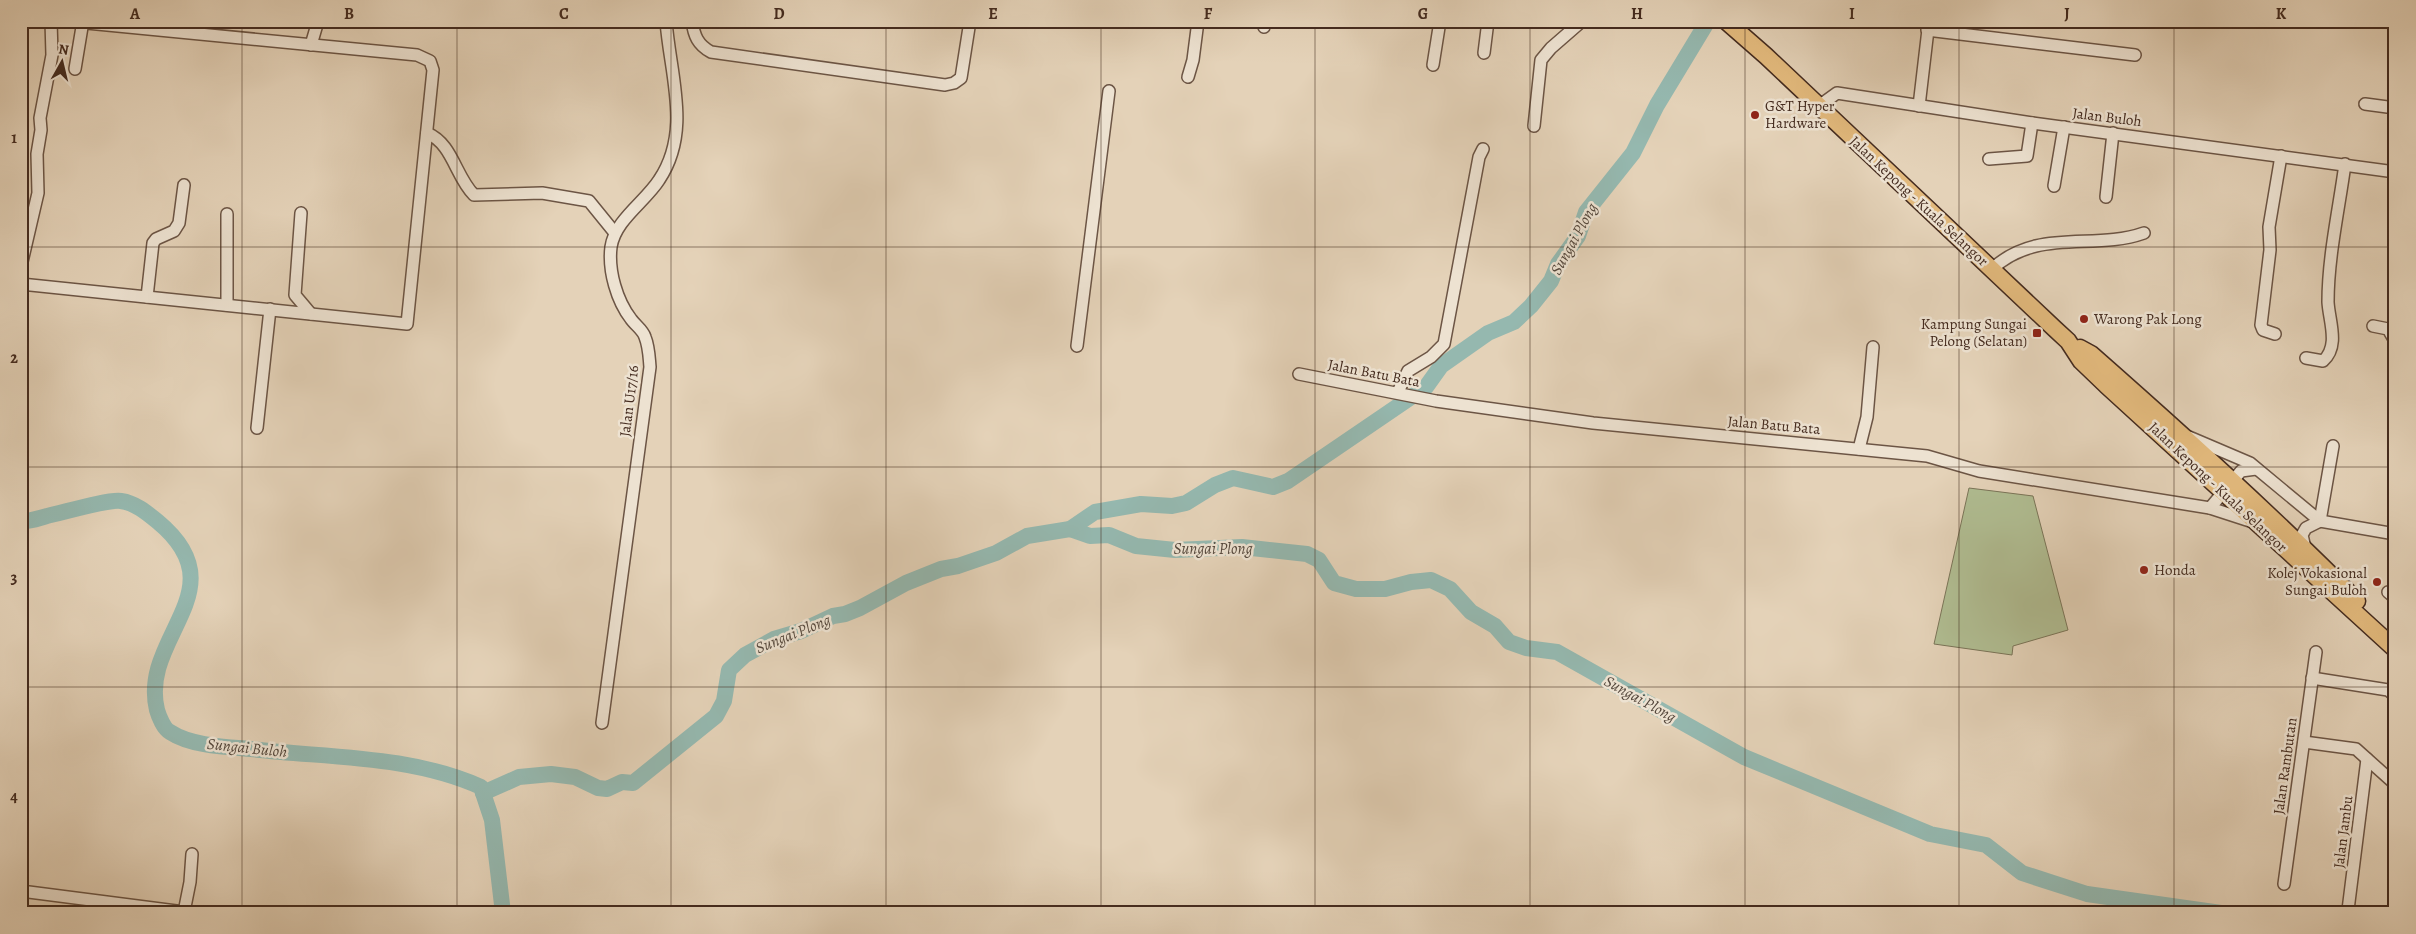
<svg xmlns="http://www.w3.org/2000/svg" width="2416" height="934" font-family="Alegreya,serif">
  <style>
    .green { fill: #b0bd92; stroke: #7a7458 }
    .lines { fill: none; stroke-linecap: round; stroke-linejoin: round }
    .river { stroke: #95b8af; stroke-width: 16 }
    .minor-casing { stroke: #6c5545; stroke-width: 14 }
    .highway-casing { stroke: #442b1f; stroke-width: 19 }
    .minor { stroke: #ede2d1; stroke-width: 11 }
    .highway { stroke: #e2b97c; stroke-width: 16 }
    .grid { fill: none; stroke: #442b1f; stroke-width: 1; stroke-opacity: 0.55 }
    .poi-dot { fill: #8f2418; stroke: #ede2d1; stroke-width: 2 }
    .labels { text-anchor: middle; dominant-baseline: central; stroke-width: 5; stroke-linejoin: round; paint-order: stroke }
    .poi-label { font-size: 15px; fill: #442b1f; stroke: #ede2d1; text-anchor: start }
    .street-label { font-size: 15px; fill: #442b1f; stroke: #ede2d1 }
    .water-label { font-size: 16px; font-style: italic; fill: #54473c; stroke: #ede2d1 }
    .neatline { fill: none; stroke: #442b1f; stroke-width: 2 }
    .grid-label { font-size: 16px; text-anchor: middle; font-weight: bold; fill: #442b1f }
  </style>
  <rect width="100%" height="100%" fill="#e4d2b8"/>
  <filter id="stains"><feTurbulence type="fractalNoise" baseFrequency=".004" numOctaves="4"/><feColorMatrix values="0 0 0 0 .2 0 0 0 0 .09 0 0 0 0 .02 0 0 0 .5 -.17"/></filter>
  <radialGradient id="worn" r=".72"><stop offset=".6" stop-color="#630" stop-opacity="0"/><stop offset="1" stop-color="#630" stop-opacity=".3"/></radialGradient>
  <polygon class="green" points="1969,488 2033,496 2068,630 2013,646 2012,655 1934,644"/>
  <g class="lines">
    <g class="river">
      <path d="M 21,521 C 29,522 39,518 47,516 C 62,513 108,499 121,501 C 135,503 146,512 157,521 C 241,590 139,636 157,710 C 159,717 164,729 170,732 C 191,746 227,747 251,749 C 328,758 410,755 481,787 L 492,820 L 503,913"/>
      <polyline points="1070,529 1090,536 1109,535 1136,546 1175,550 1242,547 1307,554 1319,560 1334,583 1356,589 1385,589 1411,582 1431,580 1450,589 1471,612 1495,626 1509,642 1526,648 1557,652 1744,757 1930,834 1986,845 2022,873 2087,894 2221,913"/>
      <polyline points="483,793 519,777 551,774 575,777 598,788 607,789 622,782 633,783 716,716 724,701 729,670 745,655 774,639 801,631 833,616 845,614 860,608 906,583 941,569 958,566 996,553 1027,536 1070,529 1095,512 1141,504 1172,506 1186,503 1215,485 1233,478 1273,487 1288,481 1426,387 1441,366 1488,333 1514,322 1531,306 1551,281 1558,264 1578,236 1586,212 1633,153 1657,105 1706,24"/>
    </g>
    <g class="minor-casing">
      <g id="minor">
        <path d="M 692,21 C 694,36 698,45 711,52 L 945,85 L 954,83 L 961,78 L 970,21"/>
        <polyline points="1264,27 1265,21"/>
        <polyline points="1927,30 2135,55"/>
        <polyline points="311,45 318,21"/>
        <polyline points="1484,53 1488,21"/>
        <polyline points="1433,65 1440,21"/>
        <polyline points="75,69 83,21"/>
        <polyline points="1188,77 1193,60 1198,21"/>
        <polyline points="2365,104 2395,108"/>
        <polyline points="1819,106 1837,93 2032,123 2395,172"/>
        <polyline points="1919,106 1929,21"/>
        <polyline points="1534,126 1541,60 1551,48 1582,21"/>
        <path d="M 427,133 C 453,144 455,176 474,195 L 542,193 L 589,201 L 615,233"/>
        <polyline points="1989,159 2027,156 2032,123"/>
        <polyline points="2054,186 2064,127"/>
        <polyline points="2106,197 2113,133"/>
        <polyline points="301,213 295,295 311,314"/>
        <polyline points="227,214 227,305"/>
        <polyline points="21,266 38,193 37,154 41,130 40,118 52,55 51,21"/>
        <path d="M 1992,269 C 2038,227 2093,251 2144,233"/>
        <polyline points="21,284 407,324 433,70 430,61 417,55 66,21"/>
        <polyline points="147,297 153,243 156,239 174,231 179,223 184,185"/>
        <polyline points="2373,326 2388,329 2395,341"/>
        <polyline points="2275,334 2263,330 2261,325 2270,250 2269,227 2281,156"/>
        <polyline points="1077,346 1109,91"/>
        <path d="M 2306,358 L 2323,361 C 2340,346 2329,321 2328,302 C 2328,257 2339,209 2345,164"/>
        <polyline points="1299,374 1436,401 1593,423 1927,456 1979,471 2210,508 2250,521"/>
        <polyline points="1398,392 1408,371 1431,357 1444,344 1479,157 1483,149"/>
        <polyline points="257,428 270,309"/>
        <polyline points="2189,437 2250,463 2320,521 2395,534"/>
        <polyline points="1859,449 1867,417 1873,347"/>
        <polyline points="2210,508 2241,471 2256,469"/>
        <polyline points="2320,521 2333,446"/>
        <polyline points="2305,548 2302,535 2306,528 2320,521"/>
        <polyline points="2388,592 2395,598"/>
        <polyline points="2312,678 2388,690 2395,696"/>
        <path d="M 602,723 L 650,367 C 649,356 649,347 645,337 C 643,330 635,325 631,319 C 617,301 608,271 611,247 C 615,220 645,202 659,180 C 692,131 670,75 666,21"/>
        <polyline points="2304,742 2356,749 2395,784"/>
        <polyline points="2284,884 2316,652"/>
        <polyline points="21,891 184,912"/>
        <polyline points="2348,910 2367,759"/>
        <polyline points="184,912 190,882 192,854"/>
      </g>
    </g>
    <g class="highway-casing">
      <g id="highway">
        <polyline points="1726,21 1766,56 2055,329 2068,341 2081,361 2106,385 2395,649"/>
        <path d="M 2080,348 L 2091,354 C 2182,434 2272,515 2357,601"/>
      </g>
    </g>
    <use href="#minor" class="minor"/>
    <use href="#highway" class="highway"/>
  </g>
  <path class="grid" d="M 242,21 L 242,913M 457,21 L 457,913M 671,21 L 671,913M 886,21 L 886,913M 1101,21 L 1101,913M 1315,21 L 1315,913M 1530,21 L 1530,913M 1745,21 L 1745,913M 1959,21 L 1959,913M 2174,21 L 2174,913M 21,247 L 2395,247M 21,467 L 2395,467M 21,687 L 2395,687"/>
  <g class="poi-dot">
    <circle cx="1755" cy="115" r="5"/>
    <circle cx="2084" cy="319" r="5"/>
    <rect x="2032" y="328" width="10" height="10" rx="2.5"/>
    <circle cx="2144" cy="570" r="5"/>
    <circle cx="2377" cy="582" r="5"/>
  </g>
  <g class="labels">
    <g class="poi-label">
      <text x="1765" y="106">G&amp;T Hyper<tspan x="1765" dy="17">Hardware</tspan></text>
      <text x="2094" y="319">Warong Pak Long</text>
      <text x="2027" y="324" text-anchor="end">Kampung Sungai<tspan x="2027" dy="17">Pelong (Selatan)</tspan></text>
      <text x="2154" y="570">Honda</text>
      <text x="2367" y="573" text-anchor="end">Kolej Vokasional<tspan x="2367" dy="17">Sungai Buloh</tspan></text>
    </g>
    <g class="street-label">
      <text transform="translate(2107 117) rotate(7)">Jalan Buloh</text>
      <text transform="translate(1919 201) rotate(43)">Jalan Kepong - Kuala Selangor</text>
      <text transform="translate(1374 373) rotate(11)">Jalan Batu Bata</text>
      <text transform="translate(629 401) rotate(-83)">Jalan U17/16</text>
      <text transform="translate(1774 425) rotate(5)">Jalan Batu Bata</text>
      <text transform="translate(2218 487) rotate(43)">Jalan Kepong - Kuala Selangor</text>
      <text transform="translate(2285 766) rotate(-82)">Jalan Rambutan</text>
      <text transform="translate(2343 832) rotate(-83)">Jalan Jambu</text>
    </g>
    <g class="water-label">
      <text transform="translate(1574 239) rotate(-61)">Sungai Plong</text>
      <text x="1213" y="549">Sungai Plong</text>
      <text transform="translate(793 634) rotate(-22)">Sungai Plong</text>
      <text transform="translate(1640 699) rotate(29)">Sungai Plong</text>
      <text transform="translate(247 748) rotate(6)">Sungai Buloh</text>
    </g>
  </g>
  <rect width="2416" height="934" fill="none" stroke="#e4d2b8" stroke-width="55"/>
  <g transform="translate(62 62) rotate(8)" stroke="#ede2d1" stroke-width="4" paint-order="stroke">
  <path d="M0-4L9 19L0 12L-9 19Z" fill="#442b1f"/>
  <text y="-8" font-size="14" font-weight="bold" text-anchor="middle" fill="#442b1f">N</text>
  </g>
  <rect x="28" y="28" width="2360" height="878" class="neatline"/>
  <g class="grid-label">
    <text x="135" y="19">A</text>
    <text x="349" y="19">B</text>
    <text x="564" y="19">C</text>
    <text x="779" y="19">D</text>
    <text x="993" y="19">E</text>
    <text x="1208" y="19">F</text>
    <text x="1423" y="19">G</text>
    <text x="1637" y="19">H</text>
    <text x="1852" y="19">I</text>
    <text x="2067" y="19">J</text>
    <text x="2281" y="19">K</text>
    <text x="14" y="143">1</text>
    <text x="14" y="363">2</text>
    <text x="14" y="583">3</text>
    <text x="14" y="802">4</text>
  </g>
  <rect width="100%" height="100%" filter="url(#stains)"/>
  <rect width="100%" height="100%" fill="url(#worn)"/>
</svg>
